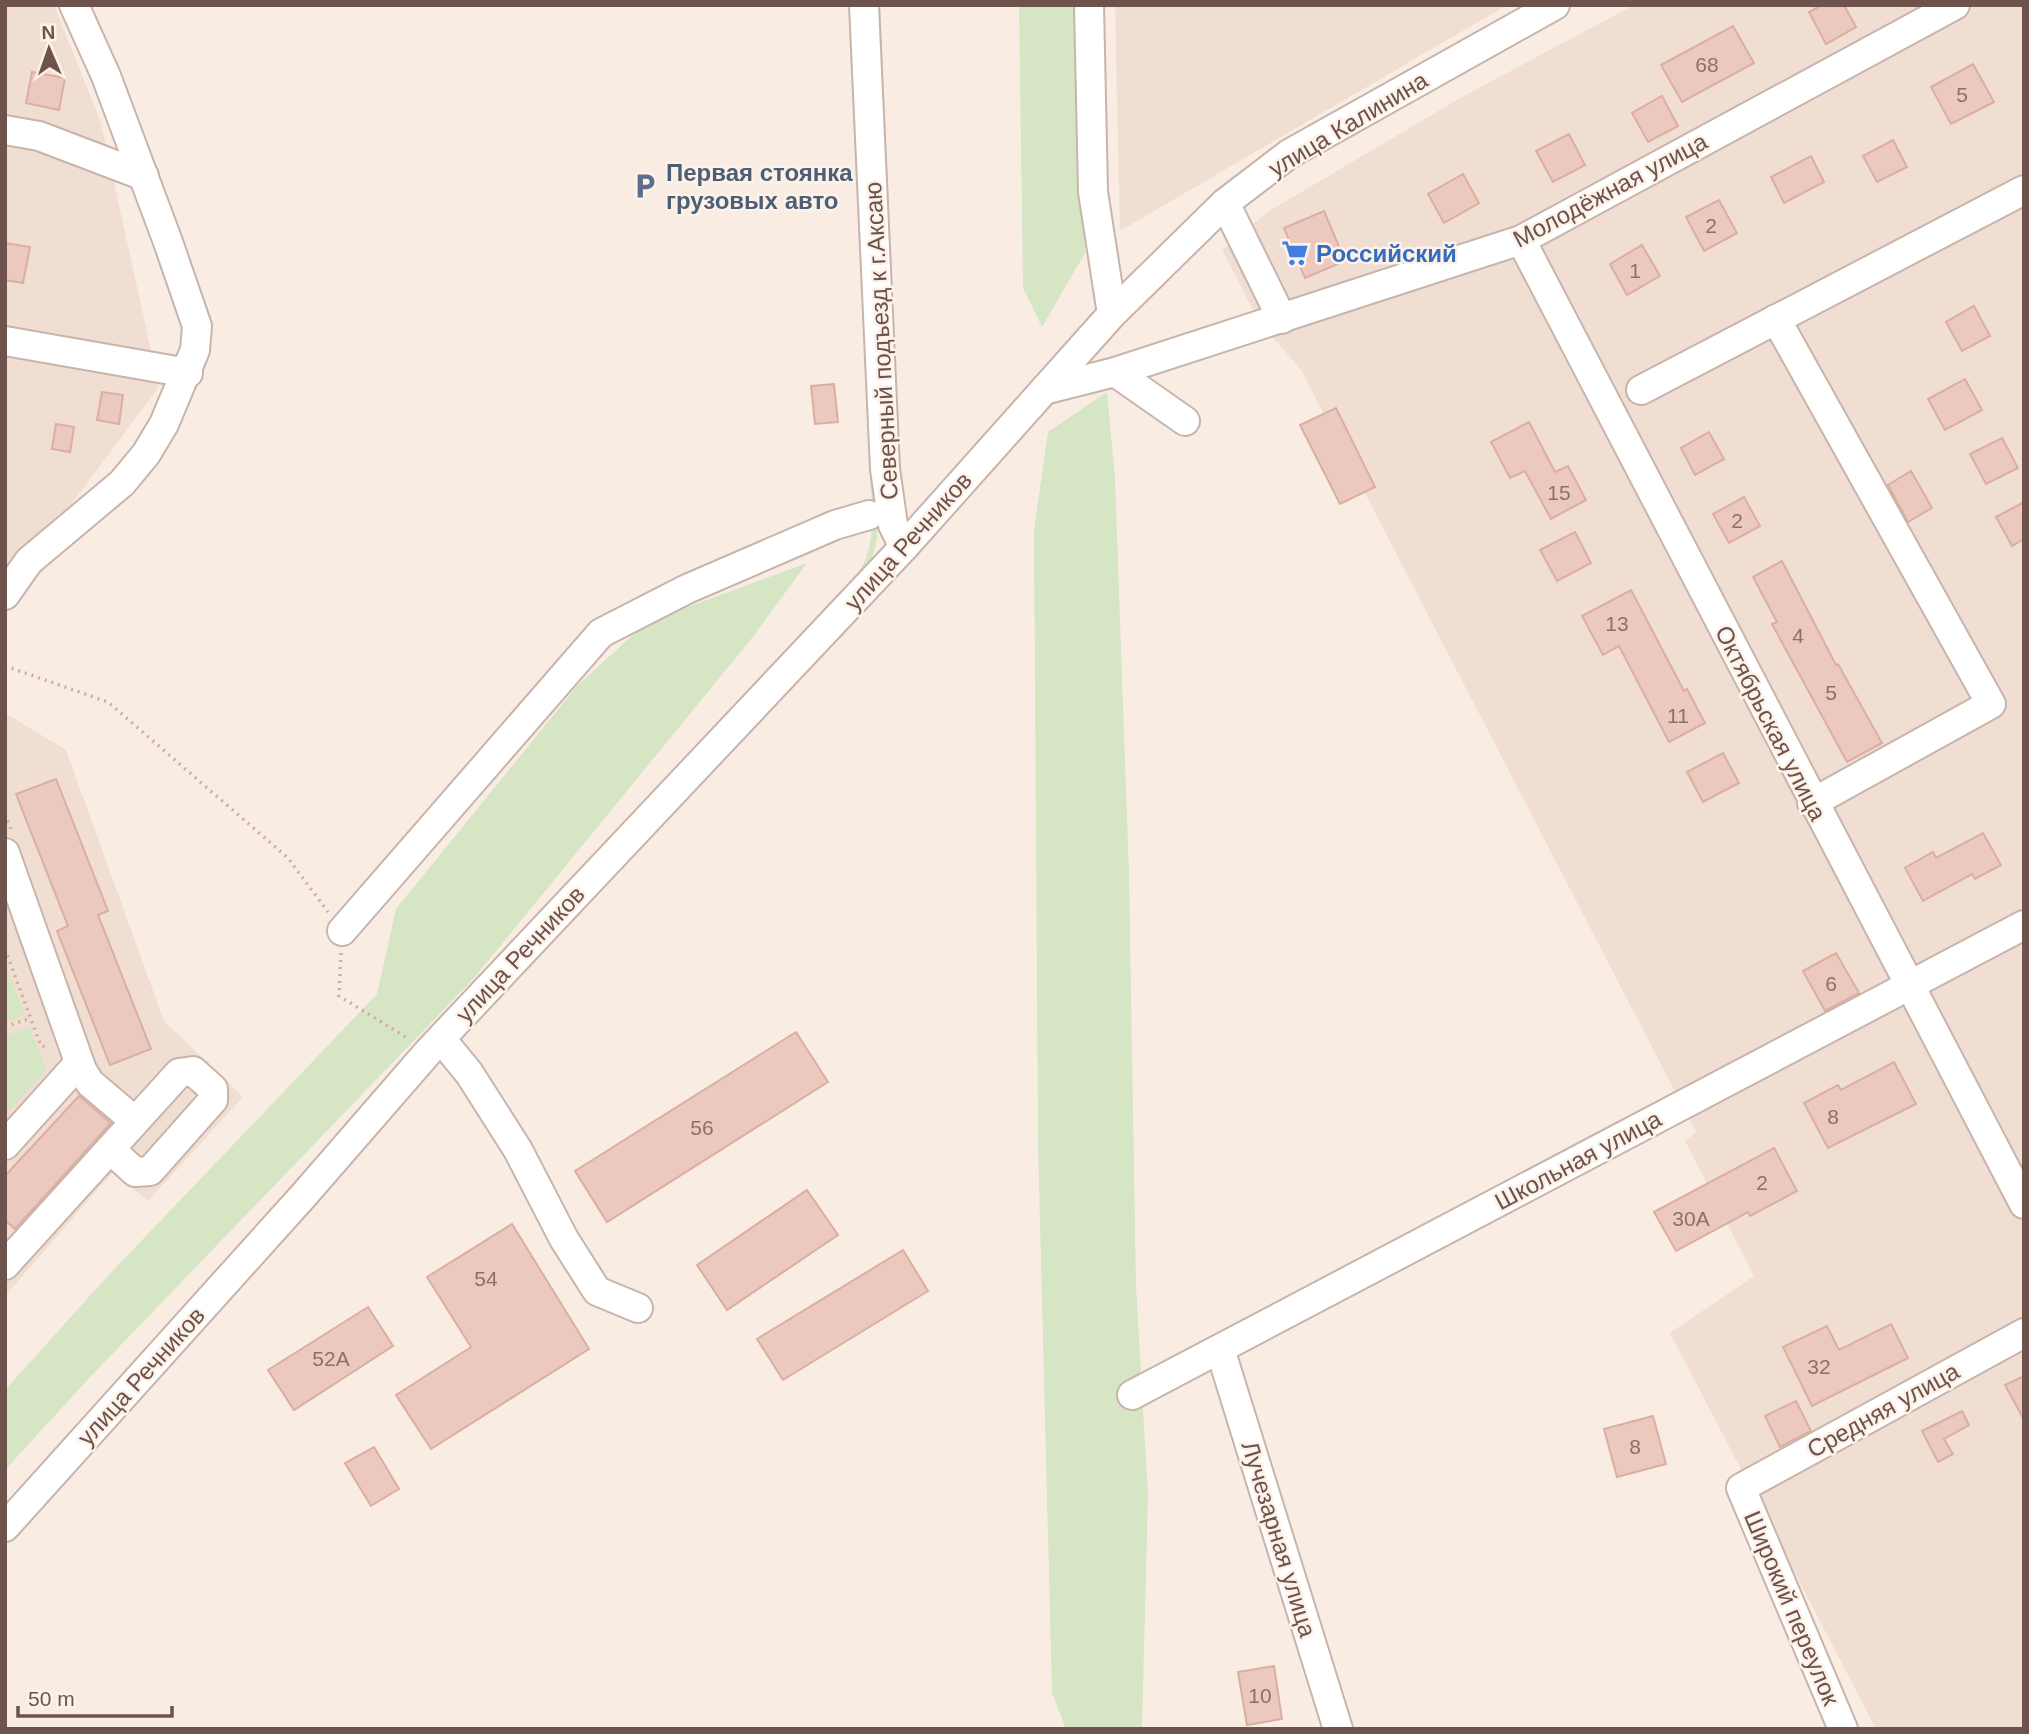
<svg xmlns="http://www.w3.org/2000/svg" width="2029" height="1734" font-family="Arial,sans-serif">
  <style>
    .residential { fill: #f0ded3 }
    .green { fill: #d6e5c4 }
    .building { fill: #ebc9be; stroke: #dcaea1; stroke-width: 2 }
    .lines { fill: none; stroke-linecap: round; stroke-linejoin: round }
    .minor-casing { stroke: #c8b4ab; stroke-width: 32 }
    .path { stroke: #cfaca2; stroke-width: 3.5; stroke-dasharray: 2 5; stroke-linecap: butt }
    .minor { stroke: #fff; stroke-width: 28 }
    .labels { text-anchor: middle; dominant-baseline: central; stroke-width: 5; stroke-linejoin: round; paint-order: stroke }
    .number-label { font-size: 21px; fill: #8d7068 }
    .street-label { font-size: 24px; fill: #6e534c; stroke: #fcf2e9 }
    .service-label { font-size: 24px; font-weight: bold; fill: #4e5e75; stroke: #fcf2e9; text-anchor: start }
    .shop-label { font-size: 24px; font-weight: bold; fill: #366cbe; stroke: #fcf2e9; text-anchor: start }
  </style>
  <rect width="100%" height="100%" fill="#f9ede3"/>
  <g class="residential">
    <polygon points="5,5 54,5 101,123 159,387 5,593"/>
    <polygon points="1115,5 1507,5 1120,231"/>
    <polygon points="1634,5 2024,5 2024,1729 1876,1729 1670,1333 1754,1276 1685,1141 1696,1132 1301,370 1259,321 1222,250 1269,211 1462,97"/>
    <polygon points="5,713 66,750 164,1021 243,1097 148,1201 113,1172 5,1296"/>
  </g>
  <g class="green">
    <polygon points="849,5 855,5 876,463 870,463"/>
    <polygon points="873,5 880,5 900,462 894,462"/>
    <polygon points="1019,5 1076,5 1085,253 1042,327 1023,288"/>
    <polygon points="1107,392 1115,478 1129,875 1136,1286 1148,1494 1142,1729 1066,1729 1052,1693 1038,1144 1034,530 1048,432"/>
    <path d="M 870,475 L 876,475 C 878,517 884,544 860,582 L 855,578 C 878,547 872,511 870,475 Z"/>
    <polygon points="807,563 752,638 474,978 92,1375 5,1470 5,1390 105,1279 377,994 396,909 577,686 647,622"/>
    <polygon points="5,962 25,1015 5,1022"/>
    <polygon points="30,1027 46,1070 10,1110 5,1109 5,1036"/>
  </g>
  <g class="building">
    <polygon points="1822,5 1844,5 1856,27 1826,44 1809,12"/>
    <polygon points="1733,26 1754,63 1682,102 1661,65"/>
    <polygon points="1973,64 1994,102 1951,124 1931,87"/>
    <polygon points="32,72 65,78 59,110 26,103"/>
    <polygon points="1662,96 1678,126 1648,142 1632,113"/>
    <polygon points="1569,134 1585,165 1553,182 1536,151"/>
    <polygon points="1893,140 1907,167 1877,182 1863,156"/>
    <polygon points="1811,156 1824,182 1784,203 1771,177"/>
    <polygon points="1463,174 1479,203 1444,223 1428,194"/>
    <polygon points="1719,200 1737,233 1704,251 1686,217"/>
    <polygon points="1324,211 1345,261 1305,278 1284,228"/>
    <polygon points="5,243 30,247 23,283 5,280"/>
    <polygon points="1642,245 1660,276 1627,295 1610,264"/>
    <polygon points="1974,306 1990,336 1962,351 1946,322"/>
    <polygon points="1965,379 1982,410 1945,430 1928,399"/>
    <polygon points="834,384 838,422 815,424 811,386"/>
    <polygon points="102,392 123,395 119,424 97,420"/>
    <polygon points="1336,408 1375,487 1340,504 1300,425"/>
    <polygon points="1529,422 1555,472 1568,466 1586,500 1551,519 1525,471 1510,478 1491,442"/>
    <polygon points="56,424 74,427 70,452 52,449"/>
    <polygon points="1709,432 1724,459 1695,475 1681,448"/>
    <polygon points="2002,438 2018,468 1986,484 1970,454"/>
    <polygon points="1911,471 1932,508 1908,522 1888,485"/>
    <polygon points="1744,497 1760,526 1729,543 1713,514"/>
    <polygon points="2024,502 2024,539 2012,546 1996,517"/>
    <polygon points="1575,532 1591,563 1557,581 1540,550"/>
    <polygon points="1782,561 1836,665 1838,664 1882,743 1847,762 1772,624 1777,622 1753,577"/>
    <polygon points="1631,590 1684,691 1687,689 1705,723 1669,742 1619,646 1603,655 1582,616"/>
    <polygon points="1723,753 1739,783 1703,802 1687,772"/>
    <polygon points="56,779 108,911 98,915 151,1049 110,1065 57,931 68,926 16,794"/>
    <polygon points="1983,833 2001,865 1975,879 1972,874 1923,901 1905,868 1933,852 1936,858"/>
    <polygon points="1836,953 1859,993 1825,1011 1803,971"/>
    <polygon points="796,1032 828,1082 607,1222 575,1171"/>
    <polygon points="1894,1062 1916,1104 1828,1148 1804,1103 1838,1085 1841,1090"/>
    <polygon points="79,1096 111,1123 15,1229 5,1220 5,1176"/>
    <polygon points="1774,1148 1797,1191 1750,1216 1748,1212 1676,1251 1654,1212"/>
    <polygon points="807,1190 838,1235 727,1310 697,1265"/>
    <polygon points="512,1224 589,1349 431,1449 396,1395 471,1347 427,1277"/>
    <polygon points="903,1250 928,1291 783,1380 757,1339"/>
    <polygon points="368,1307 393,1346 294,1410 268,1370"/>
    <polygon points="1891,1324 1908,1358 1812,1406 1783,1347 1827,1326 1839,1350"/>
    <polygon points="2024,1376 2024,1420 2005,1385"/>
    <polygon points="1796,1401 1811,1431 1780,1447 1765,1416"/>
    <polygon points="1962,1411 1969,1425 1944,1439 1953,1454 1938,1462 1922,1431"/>
    <polygon points="1653,1416 1666,1464 1617,1477 1604,1429"/>
    <polygon points="374,1447 399,1489 371,1506 345,1463"/>
    <polygon points="1274,1666 1282,1719 1247,1725 1238,1672"/>
  </g>
  <g class="lines">
    <g class="minor-casing">
      <g id="minor">
        <polyline points="864,5 885,469 893,525 904,547"/>
        <polyline points="1089,5 1093,192 1112,314"/>
        <polyline points="5,130 39,136 144,176"/>
        <polyline points="1225,203 1282,319"/>
        <polyline points="1521,240 2024,1204"/>
        <polyline points="1776,319 1991,704 1812,803"/>
        <polyline points="5,341 188,373"/>
        <polyline points="1115,372 1185,421"/>
        <polyline points="1044,390 1115,372 1521,240 1955,5"/>
        <polyline points="1641,390 2024,190"/>
        <polyline points="5,595 29,561 122,483 146,454 164,424 195,350 197,326 168,242 106,76 74,5"/>
        <polyline points="5,853 82,1070 90,1083 135,1121"/>
        <polyline points="342,931 601,633 687,589 835,525 869,515"/>
        <polyline points="441,1039 469,1073 518,1150 564,1239 597,1291 638,1308"/>
        <polyline points="5,1145 79,1063"/>
        <polyline points="5,1265 179,1073 193,1071 213,1089 213,1100 150,1171 135,1172 110,1149"/>
        <polyline points="1220,1349 1338,1729"/>
        <polyline points="1132,1395 2024,925"/>
        <polyline points="5,1527 304,1195 429,1051 904,547 1112,314 1225,203 1289,154 1555,5"/>
        <polyline points="1843,1729 1741,1488 2024,1333"/>
      </g>
    </g>
    <g class="path">
      <polyline points="5,666 108,702 288,858 328,912"/>
      <polyline points="5,814 12,832"/>
      <polyline points="5,949 41,1046 49,1047"/>
      <polyline points="341,953 339,996 409,1039"/>
      <polyline points="5,1027 31,1018"/>
    </g>
    <use href="#minor" class="minor"/>
  </g>
  <defs>
    <g id="parking-bare" transform="scale(2.1)"><path d="M-3.5-5.5H1a3.5 3.5 0 0 1 0 7H-1V5.5H-3.5ZM-1-3.4V-.6H.8a1.4 1.4 0 0 0 0-2.8Z" fill="#5c6f8a" stroke="#fcf2e9" stroke-width="2.5" paint-order="stroke"/></g>
    <g id="supermarket-bare" transform="scale(2.1)"><path d="M-6-5.5h2.5l.6 2H6L4.5 2H-2.5L-4.4-4H-6ZM-1.5 3.2a1.3 1.3 0 1 0 .1 0ZM3 3.2a1.3 1.3 0 1 0 .1 0Z" fill="#3f7fe0" stroke="#fcf2e9" stroke-width="2.5" paint-order="stroke"/></g>
  </defs>
  <g fill-rule="evenodd">
    <use href="#parking-bare" x="645" y="186"/>
    <use href="#supermarket-bare" x="1295" y="253"/>
  </g>
  <g class="labels">
    <g class="number-label">
      <text x="1707" y="64">68</text>
      <text x="1962" y="94">5</text>
      <text x="1711" y="225">2</text>
      <text x="1635" y="270">1</text>
      <text x="1559" y="492">15</text>
      <text x="1737" y="520">2</text>
      <text x="1617" y="623">13</text>
      <text x="1798" y="635">4</text>
      <text x="1831" y="692">5</text>
      <text x="1678" y="715">11</text>
      <text x="1831" y="983">6</text>
      <text x="1833" y="1116">8</text>
      <text x="702" y="1127">56</text>
      <text x="1762" y="1182">2</text>
      <text x="1691" y="1218">30А</text>
      <text x="486" y="1278">54</text>
      <text x="331" y="1358">52А</text>
      <text x="1819" y="1366">32</text>
      <text x="1635" y="1446">8</text>
      <text x="1260" y="1695">10</text>
    </g>
    <g class="street-label">
      <text transform="translate(1348 124) rotate(-31)">улица Калинина</text>
      <text transform="translate(1610 190) rotate(-28)">Молодёжная улица</text>
      <text transform="translate(881 341) rotate(-93)">Северный подъезд к г.Аксаю</text>
      <text transform="translate(908 541) rotate(-48)">улица Речников</text>
      <text transform="translate(1771 723) rotate(63)">Октябрьская улица</text>
      <text transform="translate(520 954) rotate(-47)">улица Речников</text>
      <text transform="translate(1578 1160) rotate(-28)">Школьная улица</text>
      <text transform="translate(141 1376) rotate(-48)">улица Речников</text>
      <text transform="translate(1883 1410) rotate(-29)">Средняя улица</text>
      <text transform="translate(1279 1539) rotate(73)">Лучезарная улица</text>
      <text transform="translate(1792 1608) rotate(67)">Широкий переулок</text>
    </g>
    <g class="service-label">
      <text x="666" y="172">Первая стоянка<tspan x="666" dy="28">грузовых авто</tspan></text>
    </g>
    <g class="shop-label">
      <text x="1316" y="253">Российский</text>
    </g>
  </g>
  <rect width="2029" height="1734" fill="none" stroke="#6e534c" stroke-width="14"/>
  <g transform="translate(49 49) rotate(358)" stroke="#fcf2e9" stroke-width="5" paint-order="stroke">
  <path d="M0-5L12 26L0 18L-12 26Z" fill="#6e534c"/>
  <text y="-10" font-size="19" font-weight="bold" text-anchor="middle" fill="#6e534c">N</text>
  </g>
  <path d="M18 1706v10h154v-10" fill="none" stroke="#6e534c" stroke-width="3.5"/>
  <text x="28" y="1706" font-size="21" fill="#6e534c" stroke="#fcf2e9" stroke-width="5" paint-order="stroke">50 m</text>
</svg>
